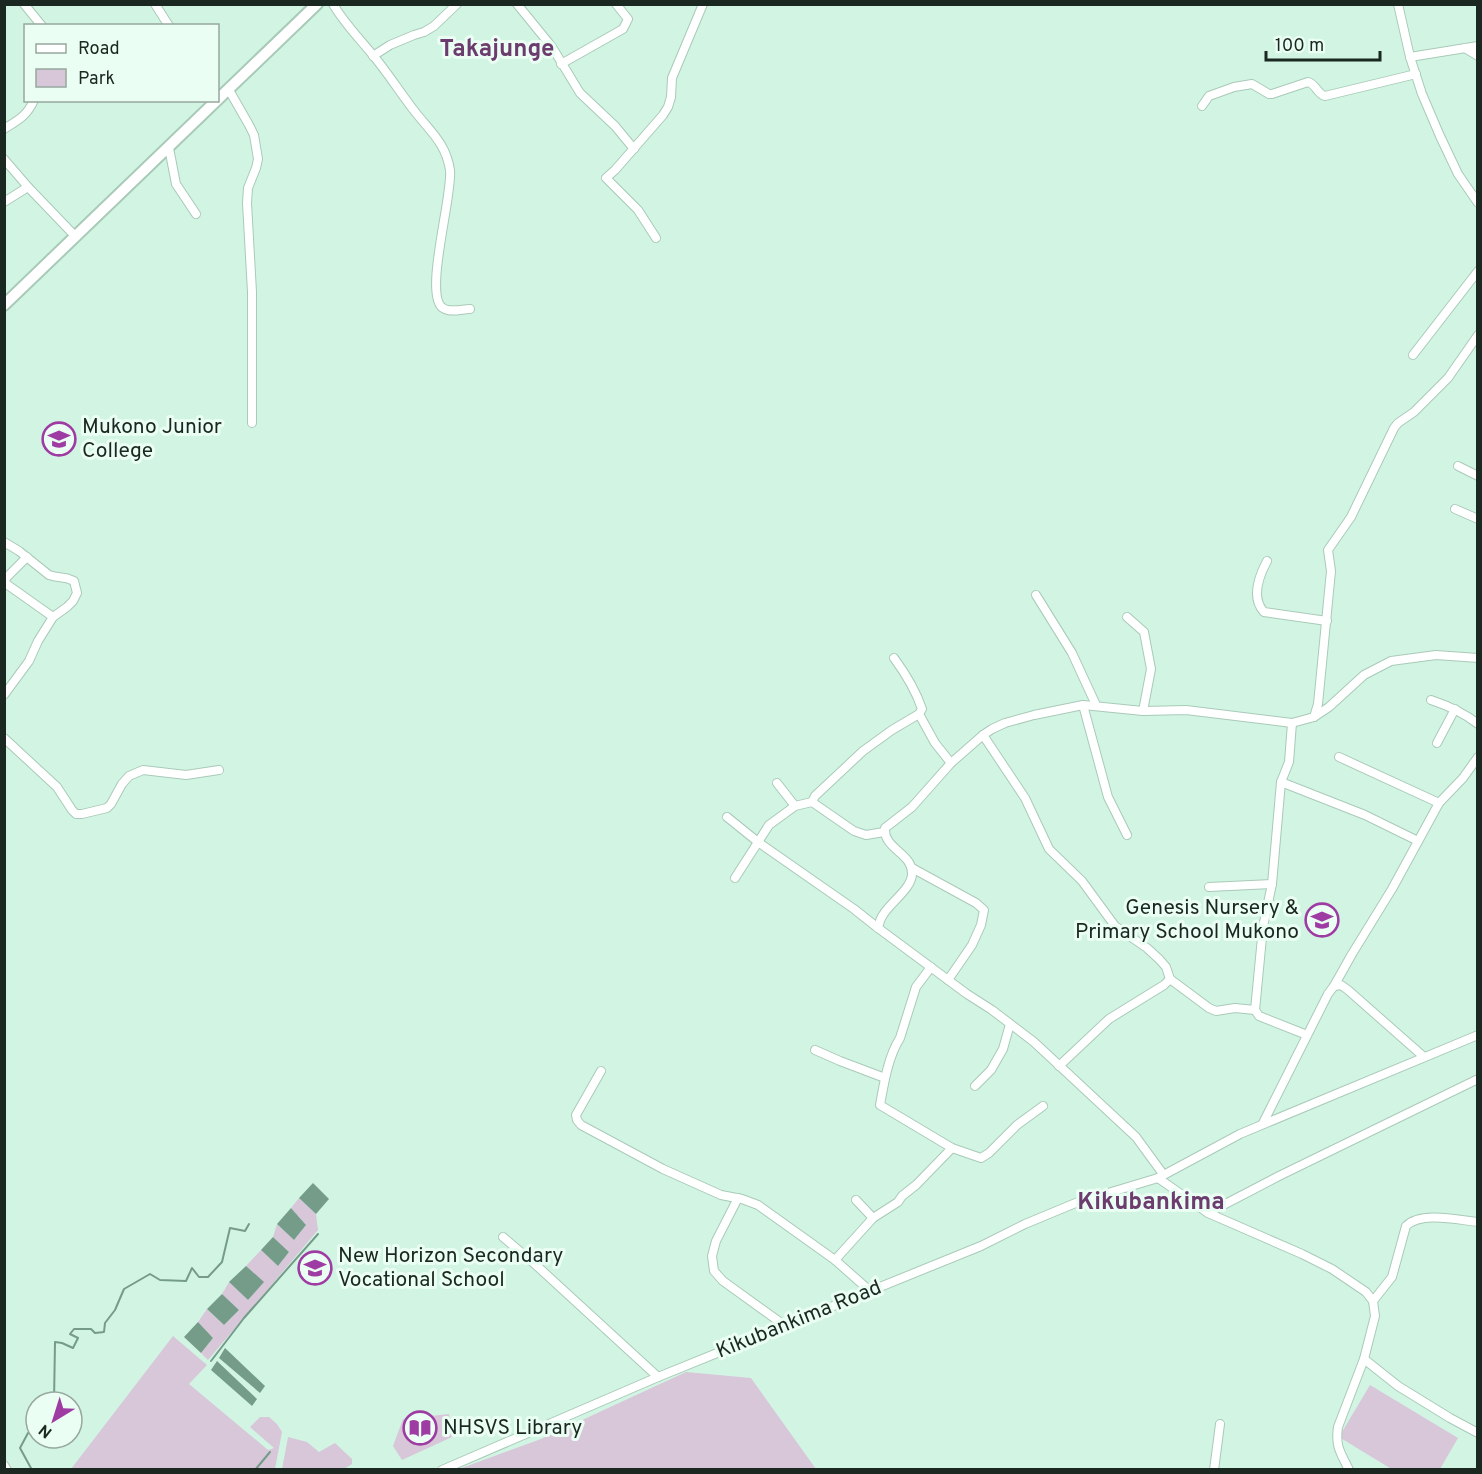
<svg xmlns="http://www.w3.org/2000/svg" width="1482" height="1474" font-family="Overpass,sans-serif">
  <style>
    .green { fill: #d8c6d9 }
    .water { fill: #749c88 }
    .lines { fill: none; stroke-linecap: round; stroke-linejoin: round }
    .stream { stroke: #749c88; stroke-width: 2 }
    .minor-casing { stroke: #a9cab9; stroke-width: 10 }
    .major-casing { stroke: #a9cab9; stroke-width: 14 }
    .minor { stroke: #fff; stroke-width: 8 }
    .major { stroke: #fff; stroke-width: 10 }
    .labels { text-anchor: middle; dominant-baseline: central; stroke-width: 6; stroke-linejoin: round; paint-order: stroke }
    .poi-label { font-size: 21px; fill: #1b2821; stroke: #eafef3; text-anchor: start }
    .street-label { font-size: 21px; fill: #1b2821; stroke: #eafef3 }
    .quarter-label { font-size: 24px; font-weight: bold; fill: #6d3c6f; stroke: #eafef3 }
  </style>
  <rect width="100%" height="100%" fill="#d2f5e3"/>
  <g class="green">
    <polygon points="299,1198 316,1214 318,1230 208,1360 201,1353 213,1338 198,1322 207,1309 224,1325 239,1310 222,1294 229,1282 248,1300 263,1282 246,1266 261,1250 278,1266 289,1252 273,1237 277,1224 294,1240 306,1225 291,1208"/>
    <polygon points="173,1336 207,1365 189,1384 268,1450 274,1448 250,1427 260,1417 269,1417 277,1424 282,1432 275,1469 71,1469"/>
    <polygon points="686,1372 751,1378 816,1469 459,1469 541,1439"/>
    <polygon points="1370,1385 1458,1438 1440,1469 1393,1470 1339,1437"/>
    <polygon points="449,1414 452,1437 402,1460 393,1446 403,1419"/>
    <polygon points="288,1437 307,1442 319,1452 335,1443 352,1459 352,1464 344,1469 282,1469"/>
  </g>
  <g class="water">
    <polygon points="313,1183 329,1199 316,1214 299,1198"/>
    <polygon points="291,1208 306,1225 294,1240 277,1224"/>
    <polygon points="273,1237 289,1252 278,1266 261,1250"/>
    <polygon points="246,1266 264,1282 248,1300 229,1282"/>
    <polygon points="222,1294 239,1310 224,1325 207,1309"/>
    <polygon points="198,1322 213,1338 201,1353 184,1337"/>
    <polygon points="225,1348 265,1386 260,1393 219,1358"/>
    <polygon points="217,1361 257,1399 252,1406 211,1370"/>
  </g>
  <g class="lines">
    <g class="stream">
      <polyline points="211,1361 244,1318 318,1234"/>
      <polyline points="54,1402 55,1342 62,1343 73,1348 78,1338 70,1334 74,1329 91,1329 95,1333 104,1332 105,1323 115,1310 124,1289 150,1274 160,1280 186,1281 192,1268 199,1277 208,1277 222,1262 230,1228 245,1231 249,1224"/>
      <polyline points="32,1470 20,1448 28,1433 36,1431"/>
      <polyline points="255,1470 270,1452"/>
    </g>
    <g class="minor-casing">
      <g id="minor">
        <polyline points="24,4 42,26"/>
        <polyline points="155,4 169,26"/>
        <path d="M 333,4 C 344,23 359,38 372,54 C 388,73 401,94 416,113 C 431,132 446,144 450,170 C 453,195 423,296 443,308 C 450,313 462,309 470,309"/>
        <polyline points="517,4 552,47 580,93 615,126 634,149"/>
        <polyline points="1398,4 1410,57 1422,94 1440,136 1458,174 1478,203"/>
        <polyline points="1465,48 1478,56"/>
        <polyline points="373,56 390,45 414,35 424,32 434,26 457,4"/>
        <polyline points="1410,57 1478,46"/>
        <polyline points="561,64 623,29 628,19 616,4"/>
        <polyline points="229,90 249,125 254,135 258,159 256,168 248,188 247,203 252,292 252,423"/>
        <path d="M 1202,106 L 1209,96 L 1234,87 L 1252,84 L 1269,94 L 1272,94 L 1308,82 C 1316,84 1317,94 1325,96 L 1416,74"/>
        <path d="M 4,129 C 18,120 27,116 34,100"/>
        <polyline points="169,148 176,184 196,214"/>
        <polyline points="4,159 28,187 76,237"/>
        <polyline points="4,202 28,187"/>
        <polyline points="656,238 638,210 606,178 615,170 663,115 668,107 671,97 672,78 703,4"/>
        <polyline points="1413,355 1478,271"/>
        <polyline points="1458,466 1478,476"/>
        <polyline points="1455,509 1478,519"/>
        <path d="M 4,542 L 19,551 L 49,575 C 60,579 62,575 74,581 L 77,593 L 73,601 L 67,607 L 53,617 L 38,641 L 29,661 L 4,695"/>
        <polyline points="27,557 6,578 5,583 53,617"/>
        <path d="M 1267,561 C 1259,576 1251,598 1264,612 L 1327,621"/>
        <polyline points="1036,595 1072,653 1096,705"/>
        <polyline points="1127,617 1144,632 1151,669 1143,711"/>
        <path d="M 894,658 C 905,673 916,691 922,709 L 919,714 L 935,743 L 951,763"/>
        <path d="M 1431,700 C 1449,706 1463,712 1478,724"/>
        <polyline points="1083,705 1108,797 1127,835"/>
        <polyline points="1314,717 1318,704 1331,571 1328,550 1351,517 1394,428 1398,423 1414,412 1448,378 1478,335"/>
        <polyline points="1292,723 1289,762 1281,782 1272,884 1263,927 1255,1010 1259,1016 1307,1035"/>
        <polyline points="983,735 1025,798 1049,849 1082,881 1115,926 1147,948 1160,960 1166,967 1170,979"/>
        <polyline points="4,738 57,787 72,810 76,814 82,814 107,808 111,804 122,784 129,776 143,770 186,775 219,770"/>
        <polyline points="1437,743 1455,709"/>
        <polyline points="1339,757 1439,803"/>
        <polyline points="1281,782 1365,815 1418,841"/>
        <polyline points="777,783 795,806"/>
        <polyline points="812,802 854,831 866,835 884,832"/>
        <polyline points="727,817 758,842 854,909 878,928 967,994 992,1010 1034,1042 1136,1137 1163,1174"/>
        <polyline points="912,868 976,903 984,910 981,925 972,945 948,980"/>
        <polyline points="735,878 769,825 795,806 812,802 815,796 863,751 892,730 919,714"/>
        <polyline points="1209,887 1272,884"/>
        <path d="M 878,928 C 879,924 880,919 883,915 C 890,903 912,888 912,874 C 913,853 883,849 885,828 L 912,807 L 951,763 L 983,735 L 992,729 L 1005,723 L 1034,715 L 1083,705 L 1143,711 L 1186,710 L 1292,723 L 1314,717 L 1329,707 L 1364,675 L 1391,661 L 1436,655 L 1478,658"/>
        <path d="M 931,967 L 916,987 L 900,1038 C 888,1057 884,1083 880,1105 L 952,1148 L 981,1158 L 989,1153 L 1017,1125 L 1043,1106"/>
        <polyline points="1334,986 1352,954 1392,889 1439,803 1463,778 1478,757"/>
        <polyline points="815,1050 840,1061 885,1078"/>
        <polyline points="1059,1066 1109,1019 1164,985 1170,979 1209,1008 1216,1011 1235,1008 1255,1010"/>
        <polyline points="601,1071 576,1115 577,1120 581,1125 663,1169 721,1195 742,1199 758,1205 835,1260 870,1291"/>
        <polyline points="975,1086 991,1070 1003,1049 1010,1024"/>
        <polyline points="1263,1123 1328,994 1334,986 1341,985 1348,990 1424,1057"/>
        <polyline points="1158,1178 1208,1213 1302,1254 1332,1269 1366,1292 1373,1301 1375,1316 1364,1359 1398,1386 1450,1418 1478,1433"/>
        <polyline points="738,1198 716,1241 712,1256 714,1271 723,1281 784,1325"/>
        <polyline points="856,1200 873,1218"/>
        <polyline points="1208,1213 1279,1176 1478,1079"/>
        <polyline points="503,1237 537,1266 658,1377"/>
        <polyline points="835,1260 873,1218 898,1202 902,1196 916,1185 952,1148"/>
        <path d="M 1373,1301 L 1392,1277 L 1406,1226 C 1421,1211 1458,1220 1478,1222"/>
        <polyline points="4,1465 7,1470"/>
        <polyline points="442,1470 658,1377 981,1246 1025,1224 1078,1202 1158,1178 1240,1134 1478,1035"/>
        <polyline points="1214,1470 1220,1424"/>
        <path d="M 1349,1470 C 1341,1453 1335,1447 1338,1427 L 1364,1359"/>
      </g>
    </g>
    <g class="major-casing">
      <polyline id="major" points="4,305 317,4"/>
    </g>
    <use href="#minor" class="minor"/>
    <use href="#major" class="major"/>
  </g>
  <defs>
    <g id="school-ring" transform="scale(1.725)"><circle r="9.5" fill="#eafef3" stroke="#9e3ca3" stroke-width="1.5"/><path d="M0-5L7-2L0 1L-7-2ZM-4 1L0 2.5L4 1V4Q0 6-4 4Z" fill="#9e3ca3"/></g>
    <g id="library-ring" transform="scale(1.725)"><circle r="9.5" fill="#eafef3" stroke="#9e3ca3" stroke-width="1.5"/><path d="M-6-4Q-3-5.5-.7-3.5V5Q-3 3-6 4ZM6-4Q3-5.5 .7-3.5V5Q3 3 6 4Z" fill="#9e3ca3"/></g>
  </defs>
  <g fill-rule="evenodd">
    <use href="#school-ring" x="59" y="439"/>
    <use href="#school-ring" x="1322" y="920"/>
    <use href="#school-ring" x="315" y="1268"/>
    <use href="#library-ring" x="420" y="1428"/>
  </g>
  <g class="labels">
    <g class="poi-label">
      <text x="82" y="427">Mukono Junior<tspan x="82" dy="24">College</tspan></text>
      <text x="1299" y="908" text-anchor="end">Genesis Nursery &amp;<tspan x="1299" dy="24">Primary School Mukono</tspan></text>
      <text x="338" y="1256">New Horizon Secondary<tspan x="338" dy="24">Vocational School</tspan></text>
      <text x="443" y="1428">NHSVS Library</text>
    </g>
    <g class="street-label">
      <text transform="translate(799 1320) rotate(-22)">Kikubankima Road</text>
    </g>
    <g class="quarter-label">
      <text x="497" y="50">Takajunge</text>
      <text x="1151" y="1203">Kikubankima</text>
    </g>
  </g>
  <rect width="1482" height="1474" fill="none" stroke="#1b2821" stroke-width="12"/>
  <rect x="24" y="24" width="195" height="78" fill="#eafef3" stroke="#97a89f" stroke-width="1.5"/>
  <rect x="36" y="44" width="30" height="9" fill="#ffffff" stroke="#97a89f" stroke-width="1.5"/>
  <text x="78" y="54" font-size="18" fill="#1b2821">Road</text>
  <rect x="36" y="69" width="30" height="18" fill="#d8c6d9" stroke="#97a89f" stroke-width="1.5"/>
  <text x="78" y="84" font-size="18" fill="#1b2821">Park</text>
  <g transform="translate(54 1420) rotate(218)"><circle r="28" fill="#eafef3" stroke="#97a89f" stroke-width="1.5"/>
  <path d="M0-4.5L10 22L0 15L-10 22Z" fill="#9e3ca3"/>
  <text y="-9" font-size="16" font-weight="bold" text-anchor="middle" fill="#1b2821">N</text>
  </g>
  <path d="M1266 51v9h114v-9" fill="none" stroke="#1b2821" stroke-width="3"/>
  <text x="1275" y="51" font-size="18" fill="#1b2821" stroke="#eafef3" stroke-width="4.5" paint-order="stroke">100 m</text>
</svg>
